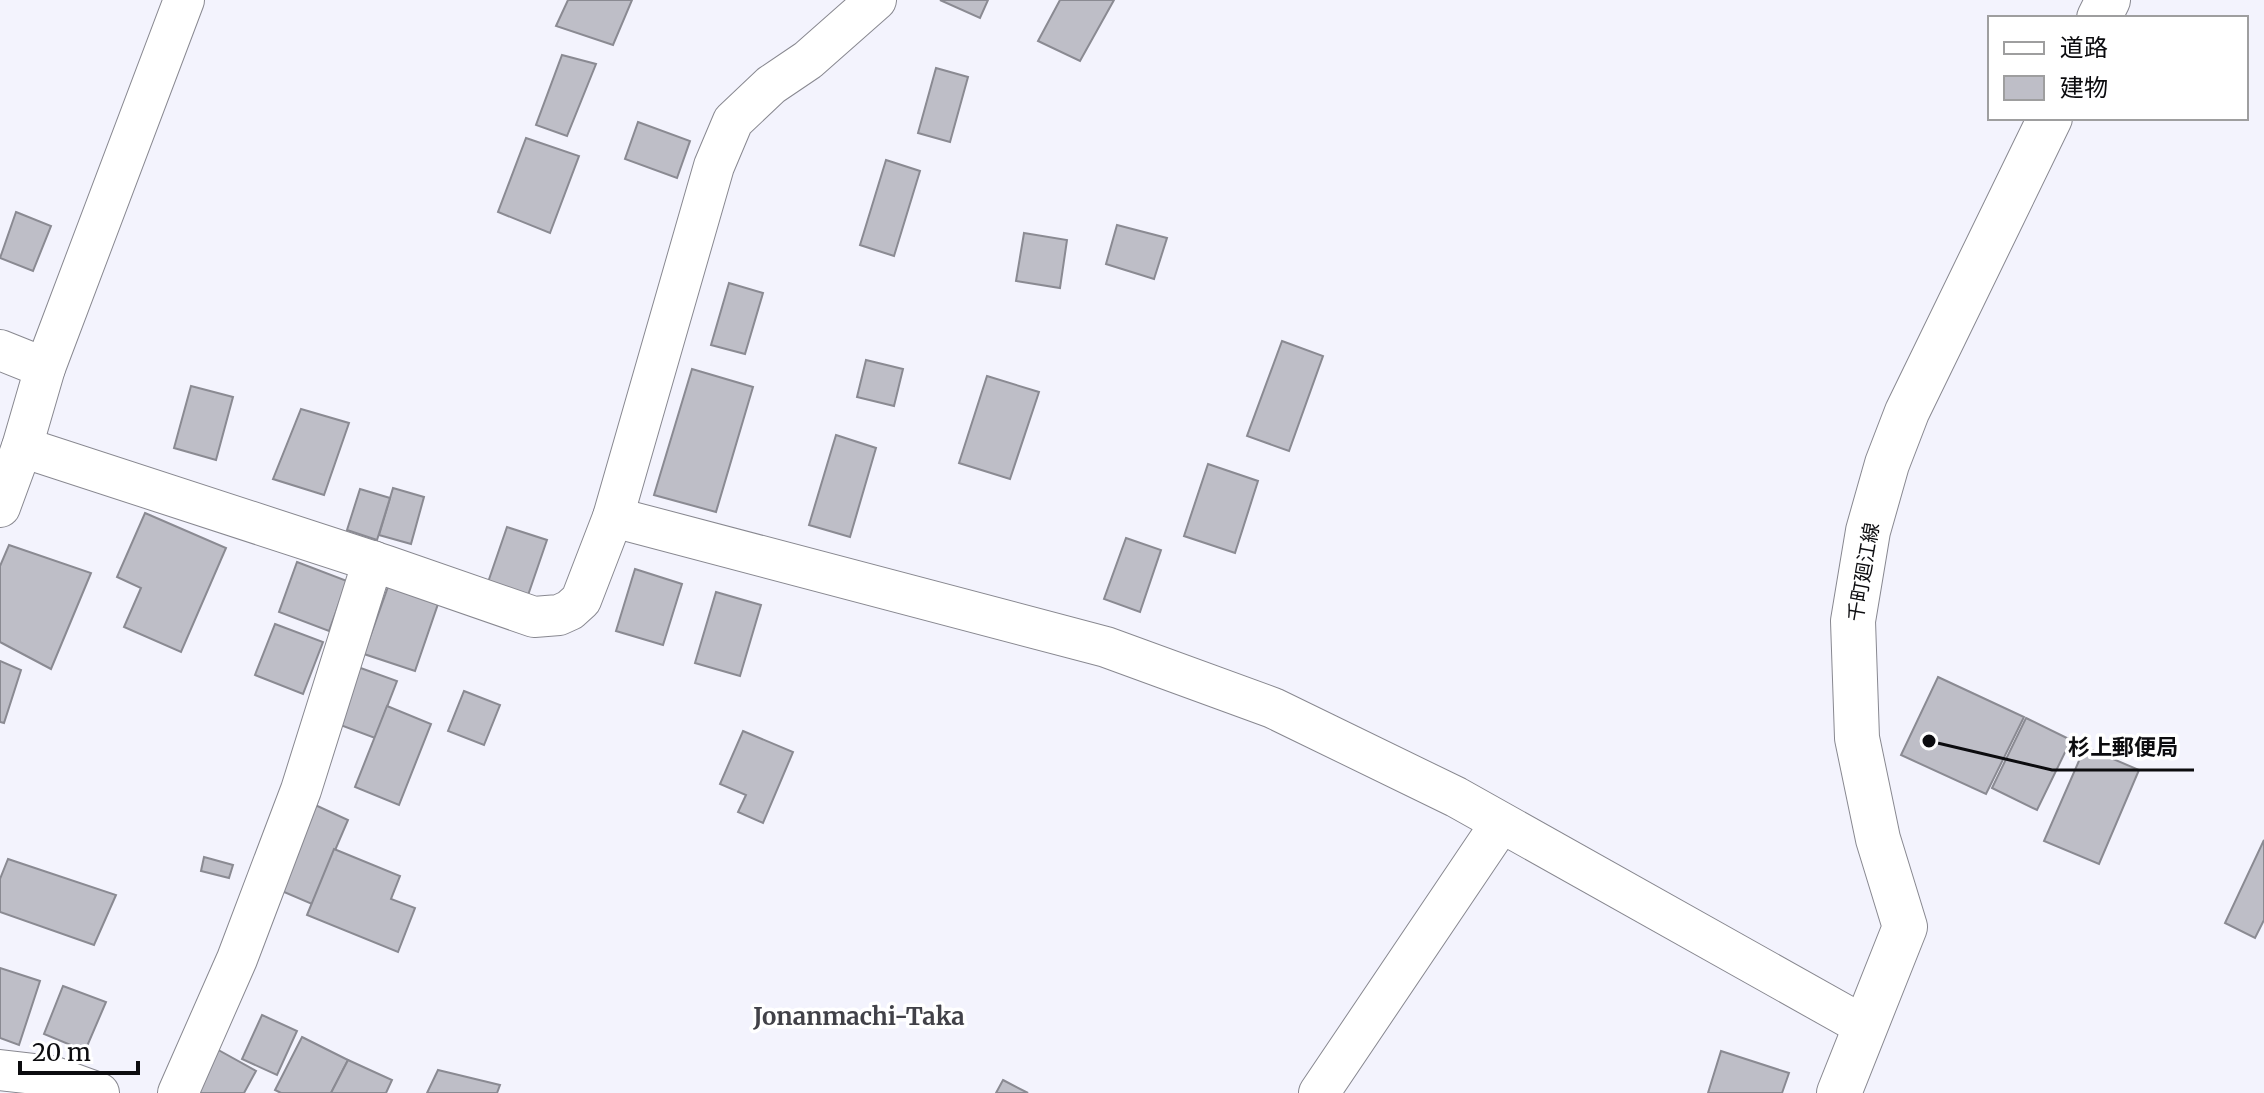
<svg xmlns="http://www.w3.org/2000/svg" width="2264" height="1093" font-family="Merriweather,'Noto Sans JP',serif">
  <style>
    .building { fill: #bebec7; stroke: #8a8a92; stroke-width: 2 }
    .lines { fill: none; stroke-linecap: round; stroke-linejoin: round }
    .minor-casing { stroke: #888890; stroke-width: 42 }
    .secondary-casing { stroke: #888890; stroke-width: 46 }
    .minor { stroke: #fff; stroke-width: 40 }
    .secondary { stroke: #fff; stroke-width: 44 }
    .labels { text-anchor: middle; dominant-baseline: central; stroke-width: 7; stroke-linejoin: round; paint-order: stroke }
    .street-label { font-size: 20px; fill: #0c0c0f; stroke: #fff }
    .quarter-label { font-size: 24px; font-weight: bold; fill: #414148; stroke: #fff }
    .leader { fill: none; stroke: #0c0c0f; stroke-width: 3 }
    .callout-dot { fill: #0c0c0f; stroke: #fff; stroke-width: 3 }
    .callout-label { font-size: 22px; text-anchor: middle; font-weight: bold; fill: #0c0c0f; stroke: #fff; stroke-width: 7; stroke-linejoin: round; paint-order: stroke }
  </style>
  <rect width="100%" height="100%" fill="#f3f3fd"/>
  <g class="building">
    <polygon points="568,0 632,0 613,45 556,26"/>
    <polygon points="940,0 988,0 980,18"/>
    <polygon points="1060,0 1114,0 1080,61 1038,41"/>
    <polygon points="562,55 596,64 567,136 536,125"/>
    <polygon points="936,68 968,77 950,142 918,133"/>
    <polygon points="638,122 690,141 677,178 625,159"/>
    <polygon points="526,138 579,156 550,233 498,212"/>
    <polygon points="886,160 920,171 894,256 860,245"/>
    <polygon points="16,212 51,226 33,271 0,258"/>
    <polygon points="1117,225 1167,238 1154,279 1106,264"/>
    <polygon points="1024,233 1067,240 1060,288 1016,281"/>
    <polygon points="729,283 763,293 745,354 711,345"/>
    <polygon points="1282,341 1323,356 1289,451 1247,436"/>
    <polygon points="866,360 903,369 894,406 857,397"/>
    <polygon points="692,369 753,387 716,512 654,495"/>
    <polygon points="987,376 1039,392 1010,479 959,463"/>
    <polygon points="191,386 233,397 216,460 174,448"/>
    <polygon points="301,409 349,423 324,495 273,479"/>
    <polygon points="836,435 876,448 850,537 809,525"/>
    <polygon points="1208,464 1258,481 1235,553 1184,536"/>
    <polygon points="393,488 424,497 411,544 379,535"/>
    <polygon points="360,489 390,498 377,540 347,530"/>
    <polygon points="145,513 226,548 181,652 124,627 141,588 117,577"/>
    <polygon points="507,527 547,540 526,601 486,588"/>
    <polygon points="1126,538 1161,550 1140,612 1104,599"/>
    <polygon points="9,545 91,573 51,669 0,642 0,566"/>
    <polygon points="297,562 347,581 329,631 279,612"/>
    <polygon points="635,569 682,584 663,645 616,631"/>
    <polygon points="389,584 439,601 415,671 364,654"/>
    <polygon points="716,592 761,605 740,676 695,663"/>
    <polygon points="275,624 323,642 303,694 255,675"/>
    <polygon points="0,661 21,670 4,723 0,722"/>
    <polygon points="355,666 397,681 375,738 335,723"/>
    <polygon points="1938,677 2024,717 1986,794 1901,755"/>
    <polygon points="464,691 500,705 484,745 448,731"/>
    <polygon points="387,706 431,724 399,805 355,787"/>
    <polygon points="2026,718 2071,740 2037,810 1992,788"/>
    <polygon points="743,731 793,752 763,823 738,812 746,795 720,784"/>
    <polygon points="2085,747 2139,770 2099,864 2044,841"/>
    <polygon points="313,804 348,820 312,904 277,889"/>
    <polygon points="2264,840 2264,920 2255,938 2225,923"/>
    <polygon points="334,849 400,876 391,899 415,908 398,952 307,915"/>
    <polygon points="204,857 233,865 229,878 201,871"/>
    <polygon points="8,859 116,895 94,945 0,912 0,879"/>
    <polygon points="0,968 40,981 19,1045 0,1038"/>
    <polygon points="63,986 106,1002 85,1051 44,1034"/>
    <polygon points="262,1015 297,1031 277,1075 242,1059"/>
    <polygon points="302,1037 348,1060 331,1093 281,1093 275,1090"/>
    <polygon points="213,1047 256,1071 244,1093 187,1093"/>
    <polygon points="1721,1051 1789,1073 1782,1093 1708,1093"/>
    <polygon points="348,1060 392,1080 386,1093 331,1093"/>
    <polygon points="438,1070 500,1085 497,1093 427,1093"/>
    <polygon points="1003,1080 1028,1093 996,1093"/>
  </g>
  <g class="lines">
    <g class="minor-casing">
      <g id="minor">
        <polyline points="0,350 45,368"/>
        <polyline points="22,447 387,566 534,617 559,615 570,610 581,600 613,517 714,166 733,121 771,85 808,60 876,0"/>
        <polyline points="0,507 22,447 45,368 184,0"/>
        <polyline points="613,517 1106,647 1273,708 1456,797 1866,1027"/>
        <polyline points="0,1070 52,1076 99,1093"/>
        <polyline points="178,1093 237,959 301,790 373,561"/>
        <polyline points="1319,1093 1501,823"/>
      </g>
    </g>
    <g class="secondary-casing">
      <g id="secondary">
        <polyline points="2099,18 2108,0"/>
        <polyline points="1839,1093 1905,927 1878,839 1857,738 1853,621 1868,531 1887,464 1907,412 2050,118"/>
      </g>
    </g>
    <use href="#minor" class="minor"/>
    <use href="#secondary" class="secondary"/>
  </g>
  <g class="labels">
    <g class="street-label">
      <text transform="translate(1863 572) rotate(-80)">千町廻江線</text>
    </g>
    <g class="quarter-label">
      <text x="859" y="1016">Jonanmachi-Taka</text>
    </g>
  </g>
  <path class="leader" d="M1929 741L2052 770H2194"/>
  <circle class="callout-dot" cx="1929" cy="741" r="8"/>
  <g class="callout-label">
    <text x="2123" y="755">杉上郵便局</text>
  </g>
  <rect x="1988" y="16" width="260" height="104" fill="#ffffff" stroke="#9e9e9f" stroke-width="2"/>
  <rect x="2004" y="42" width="40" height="12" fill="#ffffff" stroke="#9e9e9f" stroke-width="2"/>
  <text x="2060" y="56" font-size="24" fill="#0c0c0f">道路</text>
  <rect x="2004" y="76" width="40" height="24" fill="#bebec7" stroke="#9e9e9f" stroke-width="2"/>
  <text x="2060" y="96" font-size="24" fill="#0c0c0f">建物</text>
  <path d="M20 1061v12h118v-12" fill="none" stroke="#0c0c0f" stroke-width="4"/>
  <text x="32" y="1061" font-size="24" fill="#0c0c0f" stroke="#ffffff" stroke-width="6" paint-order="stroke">20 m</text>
</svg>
